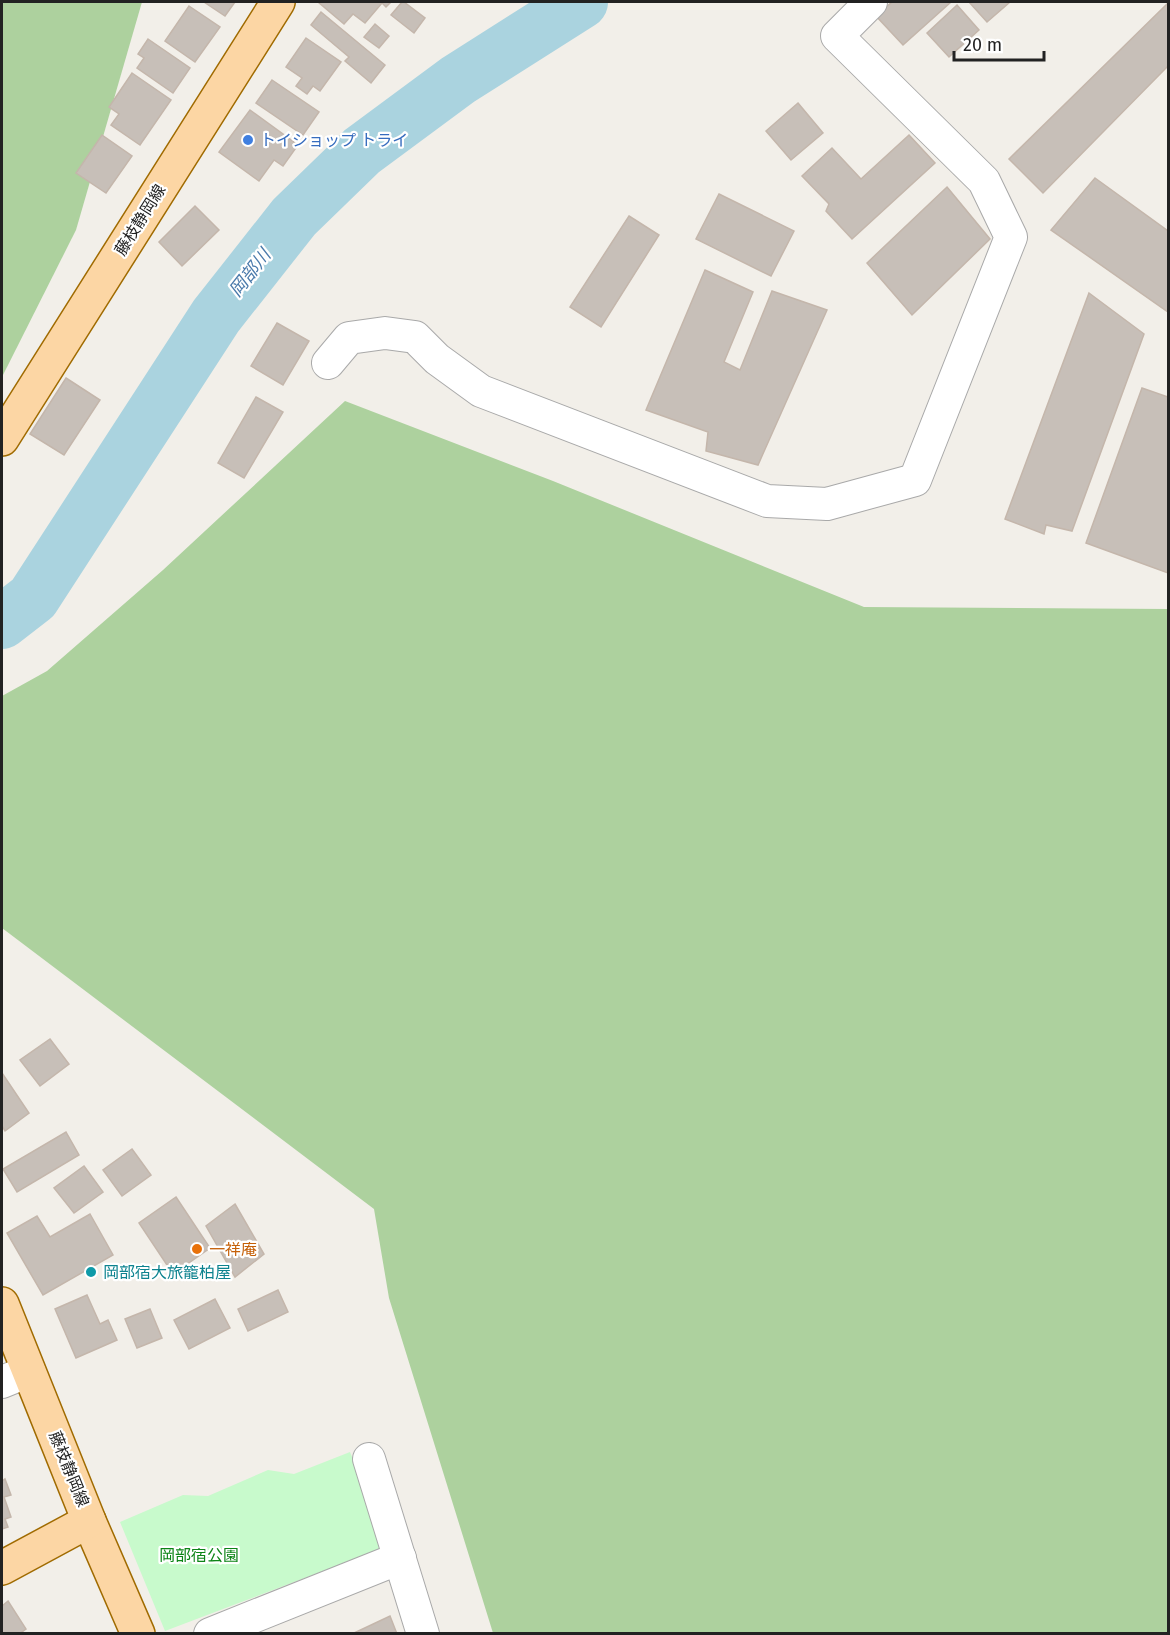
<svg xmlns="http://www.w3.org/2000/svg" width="1170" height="1635" font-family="'Fira Sans','Noto Sans JP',sans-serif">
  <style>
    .forest { fill: #add19e }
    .park { fill: #c8facc }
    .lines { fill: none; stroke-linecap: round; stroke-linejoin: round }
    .river { stroke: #aad3df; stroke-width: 54 }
    .building { fill: #c7bfb8; stroke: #c4b6ab; stroke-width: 1.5 }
    .minor-casing { stroke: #a9a9a9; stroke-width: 34 }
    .major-casing { stroke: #a06b00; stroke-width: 36 }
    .minor { stroke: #fff; stroke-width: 32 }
    .major { stroke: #fcd6a4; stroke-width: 33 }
    .shop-dot { fill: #3f7fe0; stroke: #fff; stroke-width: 2 }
    .food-dot { fill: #e8710a; stroke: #fff; stroke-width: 2 }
    .culture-dot { fill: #0f9aa8; stroke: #fff; stroke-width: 2 }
    .labels { text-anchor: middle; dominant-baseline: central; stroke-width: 4.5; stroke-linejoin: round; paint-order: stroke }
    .shop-label { font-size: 16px; fill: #366cbe; stroke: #fff; text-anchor: start }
    .street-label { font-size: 16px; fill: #222; stroke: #fff }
    .food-label { font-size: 16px; fill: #c56008; stroke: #fff; text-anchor: start }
    .culture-label { font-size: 16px; fill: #0d838f; stroke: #fff; text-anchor: start }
    .park-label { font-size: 16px; fill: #0c8416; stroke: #fff }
    .water-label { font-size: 18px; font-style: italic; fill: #4a7aab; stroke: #fff }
  </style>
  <rect width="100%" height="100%" fill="#f2efe9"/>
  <g class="forest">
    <polygon points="2,2 142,2 76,230 2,377"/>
    <polygon points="345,401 553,481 864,607 1168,609 1168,1633 493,1633 389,1298 374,1209 2,928 2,696 47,671 163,570"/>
  </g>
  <polygon class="park" points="350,1452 389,1546 165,1631 120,1522 183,1495 208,1496 268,1470 294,1474"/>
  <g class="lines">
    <polyline class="river" points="2,622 33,598 216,316 294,217 362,151 458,80 581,2"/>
  </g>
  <g class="building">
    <polygon points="204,2 235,2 225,16"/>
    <polygon points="318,2 391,2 386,7 382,3 365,23 353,14 344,24"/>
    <polygon points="402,2 404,2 425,18 414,33 391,15"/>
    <polygon points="892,2 951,2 903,45 876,16"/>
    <polygon points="969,2 1010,2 987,22"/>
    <polygon points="1168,3 1168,66 1043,193 1009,159"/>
    <polygon points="957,5 979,30 949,57 927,33"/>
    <polygon points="189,6 220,27 195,62 165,41"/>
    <polygon points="321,12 385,65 371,83 345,61 349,57 311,25"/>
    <polygon points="375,24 389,36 379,48 364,37"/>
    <polygon points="306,38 341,62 320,91 313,86 307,94 296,86 302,78 286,67"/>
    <polygon points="148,39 190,68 173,93 137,68 144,58 138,54"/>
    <polygon points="132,73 171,100 140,145 111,125 119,114 109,107"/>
    <polygon points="272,80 319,112 303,135 256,103"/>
    <polygon points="798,103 823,133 791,160 766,131"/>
    <polygon points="250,110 298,145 283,166 274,160 259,181 219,152"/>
    <polygon points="102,135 132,156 106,193 76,173"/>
    <polygon points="909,135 935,163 852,239 826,211 829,204 802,176 832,148 861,179"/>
    <polygon points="1095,178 1168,231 1168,312 1051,230"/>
    <polygon points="947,187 990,239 912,315 867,263"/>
    <polygon points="719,194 794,231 771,276 696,239"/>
    <polygon points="195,206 219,230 182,266 159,242"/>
    <polygon points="629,216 659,235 601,327 570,307"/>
    <polygon points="705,270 753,292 724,362 740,370 772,291 827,310 758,465 706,451 708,432 646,410"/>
    <polygon points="1089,293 1144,334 1072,531 1046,525 1044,534 1005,519"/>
    <polygon points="277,323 309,341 283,385 251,366"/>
    <polygon points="66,378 100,400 64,455 30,434"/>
    <polygon points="1142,388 1168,397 1168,573 1086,543"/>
    <polygon points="256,397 283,412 244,478 218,463"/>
    <polygon points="50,1039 69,1064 40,1086 20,1060"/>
    <polygon points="2,1073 29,1113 5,1131 2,1126"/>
    <polygon points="66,1132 79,1155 17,1192 3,1169"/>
    <polygon points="132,1149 151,1175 122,1196 103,1170"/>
    <polygon points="84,1166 103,1192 74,1213 54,1188"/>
    <polygon points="176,1197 210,1248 173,1274 139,1223"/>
    <polygon points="235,1204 264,1254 235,1277 206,1226"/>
    <polygon points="90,1214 113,1255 43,1295 7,1233 37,1216 50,1237"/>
    <polygon points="278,1290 288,1312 248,1331 238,1309"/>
    <polygon points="87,1295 100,1324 108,1320 117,1340 76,1358 55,1309"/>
    <polygon points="215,1299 230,1328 189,1349 174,1320"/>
    <polygon points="150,1309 162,1338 137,1348 125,1319"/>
    <polygon points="5,1479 11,1495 4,1497 11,1517 5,1519 8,1527 2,1529 2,1481"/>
    <polygon points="8,1601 26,1629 19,1634 2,1634 2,1606"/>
    <polygon points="390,1616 397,1634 352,1634"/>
  </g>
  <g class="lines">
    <g class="minor-casing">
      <g id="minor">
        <polyline points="328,363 349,338 385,333 415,337 437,359 481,391 767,501 827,504 915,480 1011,237 984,181 837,36 871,2"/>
        <polyline points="2,1382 29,1371"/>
        <polyline points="369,1459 423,1634"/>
        <polyline points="210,1634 400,1558"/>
      </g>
    </g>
    <g class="major-casing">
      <g id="major">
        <polyline points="2,439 278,2"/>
        <polyline points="2,1304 89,1521 138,1634"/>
        <polyline points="2,1568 89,1521"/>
      </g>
    </g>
    <use href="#minor" class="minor"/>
    <use href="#major" class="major"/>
  </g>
  <circle class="shop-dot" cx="248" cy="140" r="6"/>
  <circle class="food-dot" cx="197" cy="1249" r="6"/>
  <circle class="culture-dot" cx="91" cy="1272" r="6"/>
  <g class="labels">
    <g class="shop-label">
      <text x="260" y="140">トイショップ トライ</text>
    </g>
    <g class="street-label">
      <text transform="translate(140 220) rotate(-58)">藤枝静岡線</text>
      <text transform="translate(69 1469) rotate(68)">藤枝静岡線</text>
    </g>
    <g class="food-label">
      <text x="209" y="1249">一祥庵</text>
    </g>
    <g class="culture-label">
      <text x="103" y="1272">岡部宿大旅籠柏屋</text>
    </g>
    <g class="park-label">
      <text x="199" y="1555">岡部宿公園</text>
    </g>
    <g class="water-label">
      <text transform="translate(250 273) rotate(-52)">岡部川</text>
    </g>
  </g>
  <rect width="1170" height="1635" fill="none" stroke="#222222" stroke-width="6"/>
  <path d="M954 51v9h90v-9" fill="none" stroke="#222222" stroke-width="3"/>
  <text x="963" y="51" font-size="18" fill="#222222" stroke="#ffffff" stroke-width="4.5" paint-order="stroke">20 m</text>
</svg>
